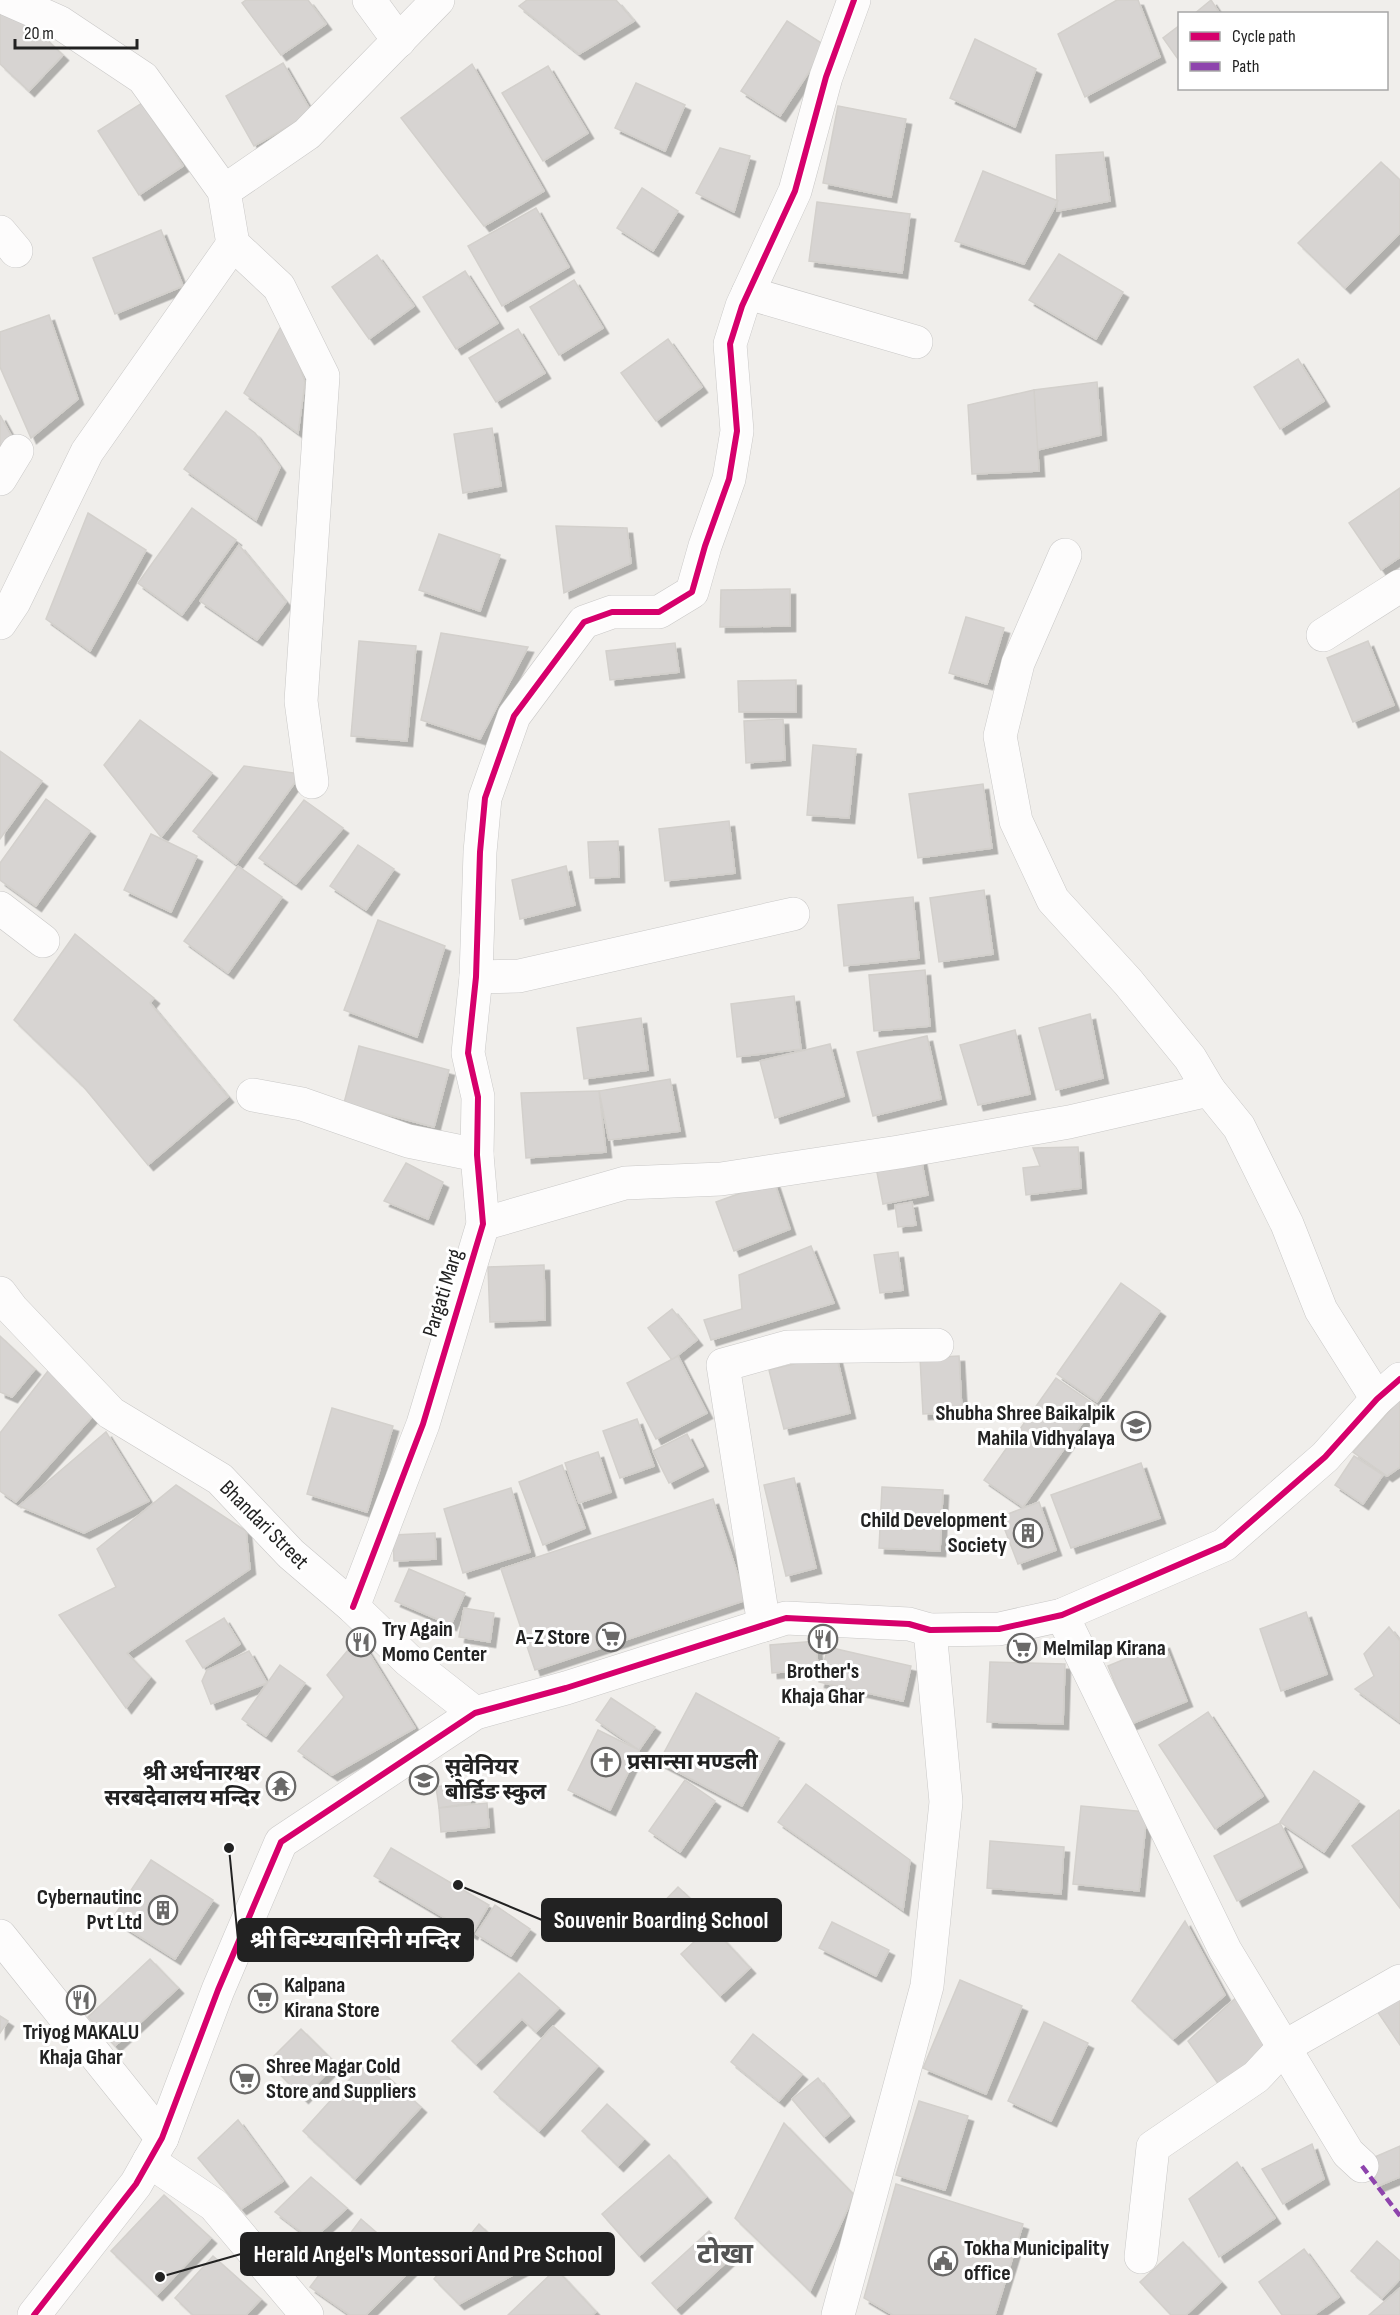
<svg xmlns="http://www.w3.org/2000/svg" width="1400" height="2315" font-family="'Sofia Sans Condensed','Noto Sans Devanagari',sans-serif">
  <style>
    .building { fill: #d7d4d2; stroke: #d3d0cc; stroke-width: 1.5; filter: url(#shadow) }
    .lines { fill: none; stroke-linecap: round; stroke-linejoin: round }
    .minor-casing { stroke: #c9c8c7; stroke-width: 34 }
    .tertiary-casing { stroke: #c9c8c7; stroke-width: 34 }
    .minor { stroke: #fdfcfc; stroke-width: 33 }
    .tertiary { stroke: #fdfcfc; stroke-width: 33 }
    .quiet { stroke: #8e44ad; stroke-width: 4.5; stroke-dasharray: 9 4.5; stroke-linecap: butt }
    .cycleway-casing { stroke: #fff; stroke-width: 10 }
    .cycleway { stroke: #d6006c; stroke-width: 6 }
    .labels { text-anchor: middle; dominant-baseline: central; stroke-width: 6; stroke-linejoin: round; paint-order: stroke }
    .street-label { font-size: 22px; fill: #222; stroke: #fff }
    .poi-label { font-size: 22px; font-weight: bold; fill: #222; stroke: #fff; text-anchor: start }
    .district-label { font-size: 28px; font-weight: bold; fill: #555; stroke: #fff }
    .leader { fill: none; stroke: #222; stroke-width: 2 }
    .callout-dot { fill: #222; stroke: #fff; stroke-width: 2 }
    .callout { fill: #222; stroke: #222; stroke-width: 2 }
    .callout-label { font-size: 24px; text-anchor: middle; font-weight: bold; fill: #fff }
  </style>
  <defs>
    <filter id="shadow"><feDropShadow dx="5.5" dy="5.5" stdDeviation="0" flood-color="#0004"/></filter>
  </defs>
  <rect width="100%" height="100%" fill="#f0eeeb"/>
  <g class="building">
    <polygon points="246,0 308,0 326,24 281,55 242,3"/>
    <polygon points="527,0 616,0 634,21 579,54 519,6"/>
    <polygon points="1117,0 1138,0 1160,57 1085,97 1058,34"/>
    <polygon points="1211,0 1220,14 1194,14"/>
    <polygon points="8,3 63,55 29,91 0,64 0,11"/>
    <polygon points="787,21 826,46 780,116 741,91"/>
    <polygon points="1180,25 1180,62 1163,38"/>
    <polygon points="975,39 1036,69 1015,127 950,98"/>
    <polygon points="283,63 312,113 254,146 226,96"/>
    <polygon points="472,64 544,191 484,226 401,118"/>
    <polygon points="548,66 588,133 543,161 502,93"/>
    <polygon points="636,83 685,105 665,151 615,128"/>
    <polygon points="142,103 183,166 139,195 98,131"/>
    <polygon points="838,106 906,119 891,197 823,183"/>
    <polygon points="720,148 750,156 734,212 696,193"/>
    <polygon points="1103,152 1110,201 1057,211 1056,155"/>
    <polygon points="1381,162 1400,180 1400,233 1345,288 1298,243"/>
    <polygon points="983,171 1058,201 1024,264 955,241"/>
    <polygon points="642,188 678,211 653,251 617,228"/>
    <polygon points="817,202 910,214 902,273 809,261"/>
    <polygon points="536,208 569,267 502,306 468,246"/>
    <polygon points="161,230 183,286 115,314 93,258"/>
    <polygon points="1059,254 1123,292 1096,339 1029,300"/>
    <polygon points="377,255 414,306 369,339 332,287"/>
    <polygon points="465,271 498,323 456,349 423,297"/>
    <polygon points="574,280 603,328 559,355 530,307"/>
    <polygon points="49,315 78,399 31,438 0,367 0,332"/>
    <polygon points="284,321 305,382 298,433 244,393"/>
    <polygon points="518,329 545,373 496,402 469,358"/>
    <polygon points="668,339 702,387 656,421 621,373"/>
    <polygon points="1298,359 1324,401 1280,429 1254,387"/>
    <polygon points="1097,382 1101,435 1037,450 1034,390"/>
    <polygon points="1034,390 1039,471 972,474 968,405"/>
    <polygon points="226,411 255,433 280,467 256,520 184,469"/>
    <polygon points="0,415 12,437 0,446"/>
    <polygon points="492,428 501,486 463,493 454,434"/>
    <polygon points="1400,488 1400,557 1381,570 1349,523"/>
    <polygon points="192,508 236,540 182,615 138,583"/>
    <polygon points="88,513 146,550 90,651 46,619"/>
    <polygon points="556,526 627,528 631,563 564,593"/>
    <polygon points="439,534 500,555 480,611 419,590"/>
    <polygon points="239,545 286,602 257,640 200,601"/>
    <polygon points="790,589 790,626 720,627 721,590"/>
    <polygon points="966,617 1004,628 987,684 949,673"/>
    <polygon points="441,633 528,647 480,739 421,720"/>
    <polygon points="359,641 416,646 407,741 351,736"/>
    <polygon points="1368,641 1394,705 1353,722 1327,658"/>
    <polygon points="675,643 679,672 610,680 606,651"/>
    <polygon points="796,680 796,712 739,712 738,681"/>
    <polygon points="783,719 785,760 746,763 744,721"/>
    <polygon points="140,720 212,773 161,837 104,765"/>
    <polygon points="813,745 856,749 849,818 807,815"/>
    <polygon points="0,751 42,781 0,839"/>
    <polygon points="244,766 301,774 236,864 193,831"/>
    <polygon points="983,784 992,848 918,858 909,794"/>
    <polygon points="46,799 90,831 36,906 0,880 0,863"/>
    <polygon points="304,800 343,828 296,884 259,858"/>
    <polygon points="729,821 735,873 665,881 659,829"/>
    <polygon points="151,834 197,856 171,912 124,890"/>
    <polygon points="618,841 619,877 590,878 588,842"/>
    <polygon points="358,845 394,869 366,910 330,886"/>
    <polygon points="238,866 282,897 228,973 184,941"/>
    <polygon points="566,866 575,905 520,919 512,880"/>
    <polygon points="984,890 993,954 939,962 930,898"/>
    <polygon points="913,897 919,958 844,966 838,905"/>
    <polygon points="378,920 445,946 417,1037 344,1010"/>
    <polygon points="75,934 154,998 150,1003 228,1097 148,1165 83,1086 14,1020"/>
    <polygon points="925,970 930,1026 874,1031 869,975"/>
    <polygon points="794,996 801,1049 737,1057 731,1004"/>
    <polygon points="1090,1014 1103,1078 1056,1090 1039,1028"/>
    <polygon points="641,1018 648,1070 584,1079 577,1028"/>
    <polygon points="1015,1030 1030,1094 978,1105 960,1045"/>
    <polygon points="927,1036 941,1099 873,1116 857,1052"/>
    <polygon points="830,1044 844,1096 775,1118 760,1061"/>
    <polygon points="359,1046 449,1070 434,1127 344,1103"/>
    <polygon points="670,1079 680,1131 609,1140 599,1091"/>
    <polygon points="599,1091 606,1152 526,1158 521,1093"/>
    <polygon points="1078,1147 1081,1188 1026,1195 1023,1168 1040,1166 1033,1148"/>
    <polygon points="921,1158 928,1195 883,1204 876,1167"/>
    <polygon points="406,1163 443,1182 428,1219 384,1201"/>
    <polygon points="774,1181 790,1229 734,1251 716,1202"/>
    <polygon points="912,1202 916,1225 898,1227 895,1205"/>
    <polygon points="811,1246 834,1303 711,1340 704,1320 742,1309 739,1275"/>
    <polygon points="898,1252 903,1290 880,1293 874,1255"/>
    <polygon points="544,1265 545,1320 490,1322 488,1267"/>
    <polygon points="1121,1283 1160,1311 1097,1402 1057,1374"/>
    <polygon points="672,1309 697,1340 672,1360 648,1328"/>
    <polygon points="0,1336 35,1369 12,1397 0,1392"/>
    <polygon points="836,1354 850,1413 784,1429 769,1370"/>
    <polygon points="678,1356 707,1413 656,1439 627,1383"/>
    <polygon points="959,1356 962,1412 923,1414 920,1358"/>
    <polygon points="51,1367 99,1409 16,1502 0,1491 0,1433"/>
    <polygon points="1056,1378 1095,1405 1023,1507 984,1480"/>
    <polygon points="1400,1399 1400,1467 1387,1476 1353,1452"/>
    <polygon points="332,1408 393,1426 367,1512 307,1494"/>
    <polygon points="637,1419 654,1466 620,1478 603,1431"/>
    <polygon points="106,1432 149,1501 84,1533 19,1506"/>
    <polygon points="687,1434 703,1466 669,1483 653,1451"/>
    <polygon points="598,1452 611,1492 579,1503 565,1463"/>
    <polygon points="1354,1456 1383,1475 1363,1504 1335,1485"/>
    <polygon points="1141,1463 1160,1518 1071,1548 1051,1495"/>
    <polygon points="562,1465 585,1528 543,1545 519,1482"/>
    <polygon points="794,1478 816,1568 786,1576 764,1485"/>
    <polygon points="176,1485 246,1531 250,1569 127,1653 150,1677 126,1708 59,1615 116,1587 97,1549"/>
    <polygon points="882,1487 943,1490 940,1551 879,1548"/>
    <polygon points="511,1488 530,1552 463,1573 444,1509"/>
    <polygon points="713,1499 746,1600 535,1670 501,1569"/>
    <polygon points="1039,1502 1056,1550 1018,1564 1000,1517"/>
    <polygon points="435,1533 436,1559 394,1561 393,1535"/>
    <polygon points="409,1569 465,1593 451,1625 395,1601"/>
    <polygon points="464,1608 494,1613 490,1642 459,1637"/>
    <polygon points="1306,1612 1327,1674 1281,1691 1260,1629"/>
    <polygon points="224,1618 240,1644 203,1668 186,1641"/>
    <polygon points="1389,1627 1400,1641 1400,1722 1355,1689 1374,1676 1364,1654"/>
    <polygon points="359,1637 415,1728 332,1775 298,1751 344,1697 327,1675"/>
    <polygon points="816,1641 818,1669 772,1673 770,1645"/>
    <polygon points="1164,1643 1187,1701 1131,1724 1108,1666"/>
    <polygon points="828,1647 911,1666 903,1701 819,1682"/>
    <polygon points="249,1651 267,1683 211,1704 202,1681 207,1670"/>
    <polygon points="990,1662 1065,1664 1063,1724 987,1722"/>
    <polygon points="280,1665 305,1683 266,1736 242,1719"/>
    <polygon points="696,1693 779,1738 742,1806 659,1762"/>
    <polygon points="611,1698 655,1727 639,1750 596,1720"/>
    <polygon points="1208,1712 1263,1796 1215,1829 1159,1745"/>
    <polygon points="598,1730 639,1750 610,1810 568,1790"/>
    <polygon points="1314,1771 1359,1801 1324,1852 1280,1822"/>
    <polygon points="685,1780 715,1801 680,1852 649,1831"/>
    <polygon points="468,1782 470,1803 439,1808 436,1787"/>
    <polygon points="806,1784 910,1860 903,1910 778,1822"/>
    <polygon points="487,1803 489,1827 441,1832 439,1808"/>
    <polygon points="1081,1806 1147,1812 1139,1891 1073,1884"/>
    <polygon points="1399,1810 1400,1811 1400,1908 1352,1846"/>
    <polygon points="1280,1823 1302,1867 1237,1901 1214,1856"/>
    <polygon points="990,1841 1064,1847 1061,1894 987,1888"/>
    <polygon points="391,1848 489,1905 472,1934 374,1876"/>
    <polygon points="151,1860 213,1900 175,1959 112,1919"/>
    <polygon points="678,1887 693,1901 665,1929 650,1916"/>
    <polygon points="495,1905 530,1929 511,1956 476,1934"/>
    <polygon points="1185,1921 1225,1995 1173,2039 1132,2001"/>
    <polygon points="832,1922 889,1950 876,1976 819,1948"/>
    <polygon points="711,1926 750,1968 720,1996 681,1954"/>
    <polygon points="150,1959 178,1988 115,2046 88,2017"/>
    <polygon points="519,1973 559,2008 536,2032 522,2019 476,2064 452,2041"/>
    <polygon points="960,1980 1022,2006 986,2094 923,2068"/>
    <polygon points="1400,1992 1400,2045 1375,2008"/>
    <polygon points="1238,1996 1269,2044 1222,2089 1188,2041"/>
    <polygon points="0,2016 8,2021 0,2033"/>
    <polygon points="1044,2022 1088,2043 1051,2121 1008,2101"/>
    <polygon points="553,2026 598,2066 539,2131 494,2092"/>
    <polygon points="301,2029 336,2064 303,2098 268,2062"/>
    <polygon points="753,2034 802,2074 779,2101 731,2062"/>
    <polygon points="368,2059 421,2107 355,2179 303,2131"/>
    <polygon points="818,2078 849,2116 824,2137 792,2099"/>
    <polygon points="919,2101 968,2116 945,2190 896,2175"/>
    <polygon points="607,2104 644,2139 618,2166 582,2131"/>
    <polygon points="238,2120 283,2181 241,2209 198,2158"/>
    <polygon points="784,2123 854,2195 810,2291 735,2218"/>
    <polygon points="1312,2144 1324,2179 1283,2204 1262,2169"/>
    <polygon points="1400,2146 1400,2177 1378,2186 1368,2160"/>
    <polygon points="669,2155 706,2197 639,2256 602,2214"/>
    <polygon points="1237,2162 1275,2218 1219,2257 1189,2199"/>
    <polygon points="311,2177 347,2208 312,2240 275,2212"/>
    <polygon points="896,2184 1023,2224 995,2315 893,2315 864,2298"/>
    <polygon points="164,2195 211,2238 157,2295 111,2251"/>
    <polygon points="361,2219 415,2266 366,2315 350,2315 310,2287"/>
    <polygon points="479,2224 524,2269 459,2304 434,2279"/>
    <polygon points="709,2231 733,2256 676,2309 652,2283"/>
    <polygon points="1377,2241 1400,2261 1400,2279 1382,2298 1351,2271"/>
    <polygon points="1183,2242 1221,2282 1186,2315 1171,2315 1140,2282"/>
    <polygon points="1304,2249 1339,2297 1314,2315 1282,2315 1259,2282"/>
    <polygon points="213,2256 261,2299 246,2315 193,2315 175,2298"/>
    <polygon points="556,2269 596,2312 592,2315 508,2315"/>
    <polygon points="1400,2288 1400,2315 1369,2315"/>
  </g>
  <g class="lines">
    <g class="minor-casing">
      <g id="minor">
        <polyline points="9,0 59,22 143,78 224,191 233,244 279,287 323,376 301,701 312,782"/>
        <polyline points="369,0 399,41"/>
        <polyline points="224,191 307,134 438,0"/>
        <polyline points="0,232 16,251"/>
        <polyline points="748,293 916,342"/>
        <polyline points="0,479 17,451"/>
        <polyline points="1065,555 1018,663 1000,736 1016,821 1053,900 1128,982 1190,1058 1209,1090 1239,1127 1287,1224 1321,1310 1377,1399"/>
        <polyline points="0,623 14,602 87,452 233,244"/>
        <polyline points="1323,635 1400,586"/>
        <polyline points="0,908 43,941"/>
        <polyline points="476,977 519,976 793,914"/>
        <polyline points="253,1095 302,1104 408,1141 477,1155"/>
        <polyline points="483,1224 625,1183 721,1179 899,1152 1069,1122 1209,1090"/>
        <polyline points="0,1293 12,1309 111,1413 220,1479 291,1554 353,1607 409,1661 475,1713"/>
        <polyline points="353,1607 423,1424 483,1224 477,1155 478,1097 468,1053 476,977 480,852 485,798 514,716 584,622 612,612 659,612 692,592 705,546 729,479 737,431 730,344 742,306 795,191 826,77 854,0"/>
        <polyline points="1062,1615 1225,1950 1348,2153 1362,2166"/>
        <polyline points="764,1625 723,1365 788,1347 937,1345"/>
        <polyline points="0,1936 162,2138"/>
        <polyline points="149,2161 214,2205 307,2315"/>
        <polyline points="1141,2257 1153,2147 1256,2077 1284,2047 1400,1981"/>
        <polyline points="838,2315 927,1986 946,1802 930,1630"/>
      </g>
    </g>
    <g class="tertiary-casing">
      <polyline id="tertiary" points="34,2315 136,2184 162,2138 218,1990 281,1842 475,1713 566,1688 786,1618 909,1624 930,1630 999,1629 1062,1615 1224,1545 1325,1457 1377,1399 1400,1379"/>
    </g>
    <use href="#minor" class="minor"/>
    <use href="#tertiary" class="tertiary"/>
    <polyline class="quiet" points="1362,2166 1400,2216"/>
    <g class="cycleway-casing">
      <g id="cycleway">
        <polyline points="353,1607 423,1424 483,1224 477,1155 478,1097 468,1053 476,977 480,852 485,798 514,716 584,622 612,612 659,612 692,592 705,546 729,479 737,431 730,344 742,306 795,191 826,77 854,0"/>
        <polyline points="34,2315 136,2184 162,2138 218,1990 281,1842 475,1713 566,1688 786,1618 909,1624 930,1630 999,1629 1062,1615 1224,1545 1325,1457 1377,1399 1400,1379"/>
      </g>
    </g>
    <use href="#cycleway" class="cycleway"/>
  </g>
  <defs>
    <g id="school-ring" transform="scale(1.5)"><circle r="9.5" fill="#fff" stroke="#6a6968" stroke-width="1.5"/><path d="M0-5L7-2L0 1L-7-2ZM-4 1L0 2.5L4 1V4Q0 6-4 4Z" fill="#6a6968"/></g>
    <g id="building-ring" transform="scale(1.5)"><circle r="9.5" fill="#fff" stroke="#6a6968" stroke-width="1.5"/><path d="M-4-6H4V6H1V3H-1V6H-4ZM-2.5-4.3h1.7v1.8h-1.7ZM.8-4.3h1.7v1.8H.8ZM-2.5-1h1.7V.8h-1.7ZM.8-1h1.7V.8H.8Z" fill="#6a6968"/></g>
    <g id="supermarket-ring" transform="scale(1.5)"><circle r="9.5" fill="#fff" stroke="#6a6968" stroke-width="1.5"/><path d="M-6-5.5h2.5l.6 2H6L4.5 2H-2.5L-4.4-4H-6ZM-1.5 3.2a1.3 1.3 0 1 0 .1 0ZM3 3.2a1.3 1.3 0 1 0 .1 0Z" fill="#6a6968"/></g>
    <g id="restaurant-ring" transform="scale(1.5)"><circle r="9.5" fill="#fff" stroke="#6a6968" stroke-width="1.5"/><path d="M-5-6h1v4h1v-4h1v4h1v-4h1v5L-1.5 .5V6h-2V.5L-5-1ZM5-6V6H3V1.5H1.5Q1.5-4 5-6Z" fill="#6a6968"/></g>
    <g id="church-ring" transform="scale(1.5)"><circle r="9.5" fill="#fff" stroke="#6a6968" stroke-width="1.5"/><path d="M-1.2-6h2.4v3.5h3.3v2.4h-3.3V6h-2.4V-.1h-3.3v-2.4h3.3Z" fill="#6a6968"/></g>
    <g id="temple-ring" transform="scale(1.5)"><circle r="9.5" fill="#fff" stroke="#6a6968" stroke-width="1.5"/><path d="M0-6L5-2H3V0L6.5 2.5H4V6H1.5V3h-3V6H-4V2.5H-6.5L-3 0V-2H-5Z" fill="#6a6968"/></g>
    <g id="civic-ring" transform="scale(1.5)"><circle r="9.5" fill="#fff" stroke="#6a6968" stroke-width="1.5"/><path d="M-.6-6.5H3V-4.5H.6V-3L4-1V1h2V6H-6V1h2V-1L-.6-3ZM-1.2 2.5V6h2.4V2.5Z" fill="#6a6968"/></g>
  </defs>
  <g fill-rule="evenodd">
    <use href="#school-ring" x="1136" y="1426"/>
    <use href="#building-ring" x="1028" y="1533"/>
    <use href="#supermarket-ring" x="611" y="1637"/>
    <use href="#restaurant-ring" x="823" y="1639"/>
    <use href="#restaurant-ring" x="361" y="1642"/>
    <use href="#supermarket-ring" x="1022" y="1648"/>
    <use href="#church-ring" x="606" y="1762"/>
    <use href="#school-ring" x="424" y="1780"/>
    <use href="#temple-ring" x="281" y="1786"/>
    <use href="#building-ring" x="163" y="1910"/>
    <use href="#supermarket-ring" x="263" y="1998"/>
    <use href="#restaurant-ring" x="81" y="2000"/>
    <use href="#supermarket-ring" x="245" y="2079"/>
    <use href="#civic-ring" x="943" y="2261"/>
  </g>
  <g class="labels">
    <g class="street-label">
      <text transform="translate(443 1293) rotate(-73)">Pargati Marg</text>
      <text transform="translate(264 1525) rotate(45)">Bhandari Street</text>
    </g>
    <g class="poi-label">
      <text x="1115" y="1413" text-anchor="end">Shubha Shree Baikalpik<tspan x="1115" dy="25">Mahila Vidhyalaya</tspan></text>
      <text x="1007" y="1520" text-anchor="end">Child Development<tspan x="1007" dy="25">Society</tspan></text>
      <text x="382" y="1629">Try Again<tspan x="382" dy="25">Momo Center</tspan></text>
      <text x="590" y="1637" text-anchor="end">A-Z Store</text>
      <text x="1043" y="1648">Melmilap Kirana</text>
      <text x="823" y="1671" text-anchor="middle">Brother's<tspan x="823" dy="25">Khaja Ghar</tspan></text>
      <text x="627" y="1762">प्रसान्सा मण्डली</text>
      <text x="445" y="1767">सुवेनियर<tspan x="445" dy="25">बोर्डिङ स्कुल</tspan></text>
      <text x="260" y="1773" text-anchor="end">श्री अर्धनारश्वर<tspan x="260" dy="25">सरबदेवालय मन्दिर</tspan></text>
      <text x="142" y="1897" text-anchor="end">Cybernautinc<tspan x="142" dy="25">Pvt Ltd</tspan></text>
      <text x="284" y="1985">Kalpana<tspan x="284" dy="25">Kirana Store</tspan></text>
      <text x="81" y="2032" text-anchor="middle">Triyog MAKALU<tspan x="81" dy="25">Khaja Ghar</tspan></text>
      <text x="266" y="2066">Shree Magar Cold<tspan x="266" dy="25">Store and Suppliers</tspan></text>
      <text x="964" y="2248">Tokha Municipality<tspan x="964" dy="25">office</tspan></text>
    </g>
    <g class="district-label">
      <text x="725" y="2254">टोखा</text>
    </g>
  </g>
  <path class="leader" d="M458 1885L542 1920M229 1848L238 1940M160 2277L241 2254"/>
  <g class="callout-dot">
    <circle cx="458" cy="1885" r="6"/>
    <circle cx="229" cy="1848" r="6"/>
    <circle cx="160" cy="2277" r="6"/>
  </g>
  <g class="callout">
    <rect x="542" y="1899" width="239" height="42" rx="6"/>
    <rect x="238" y="1919" width="235" height="42" rx="6"/>
    <rect x="241" y="2233" width="373" height="42" rx="6"/>
  </g>
  <g class="callout-label">
    <text x="661" y="1928">Souvenir Boarding School</text>
    <text x="355" y="1948">श्री बिन्ध्यबासिनी मन्दिर</text>
    <text x="428" y="2262">Herald Angel's Montessori And Pre School</text>
  </g>
  <rect x="1178" y="12" width="210" height="78" fill="#ffffff" stroke="#a7a7a7" stroke-width="1.5"/>
  <rect x="1190" y="32" width="30" height="9" fill="#d6006c" stroke="#a7a7a7" stroke-width="1.5"/>
  <text x="1232" y="42" font-size="18" fill="#222222">Cycle path</text>
  <rect x="1190" y="62" width="30" height="9" fill="#8e44ad" stroke="#a7a7a7" stroke-width="1.5"/>
  <text x="1232" y="72" font-size="18" fill="#222222">Path</text>
  <path d="M15 39v9h122v-9" fill="none" stroke="#222222" stroke-width="3"/>
  <text x="24" y="39" font-size="18" fill="#222222" stroke="#ffffff" stroke-width="4.5" paint-order="stroke">20 m</text>
</svg>
